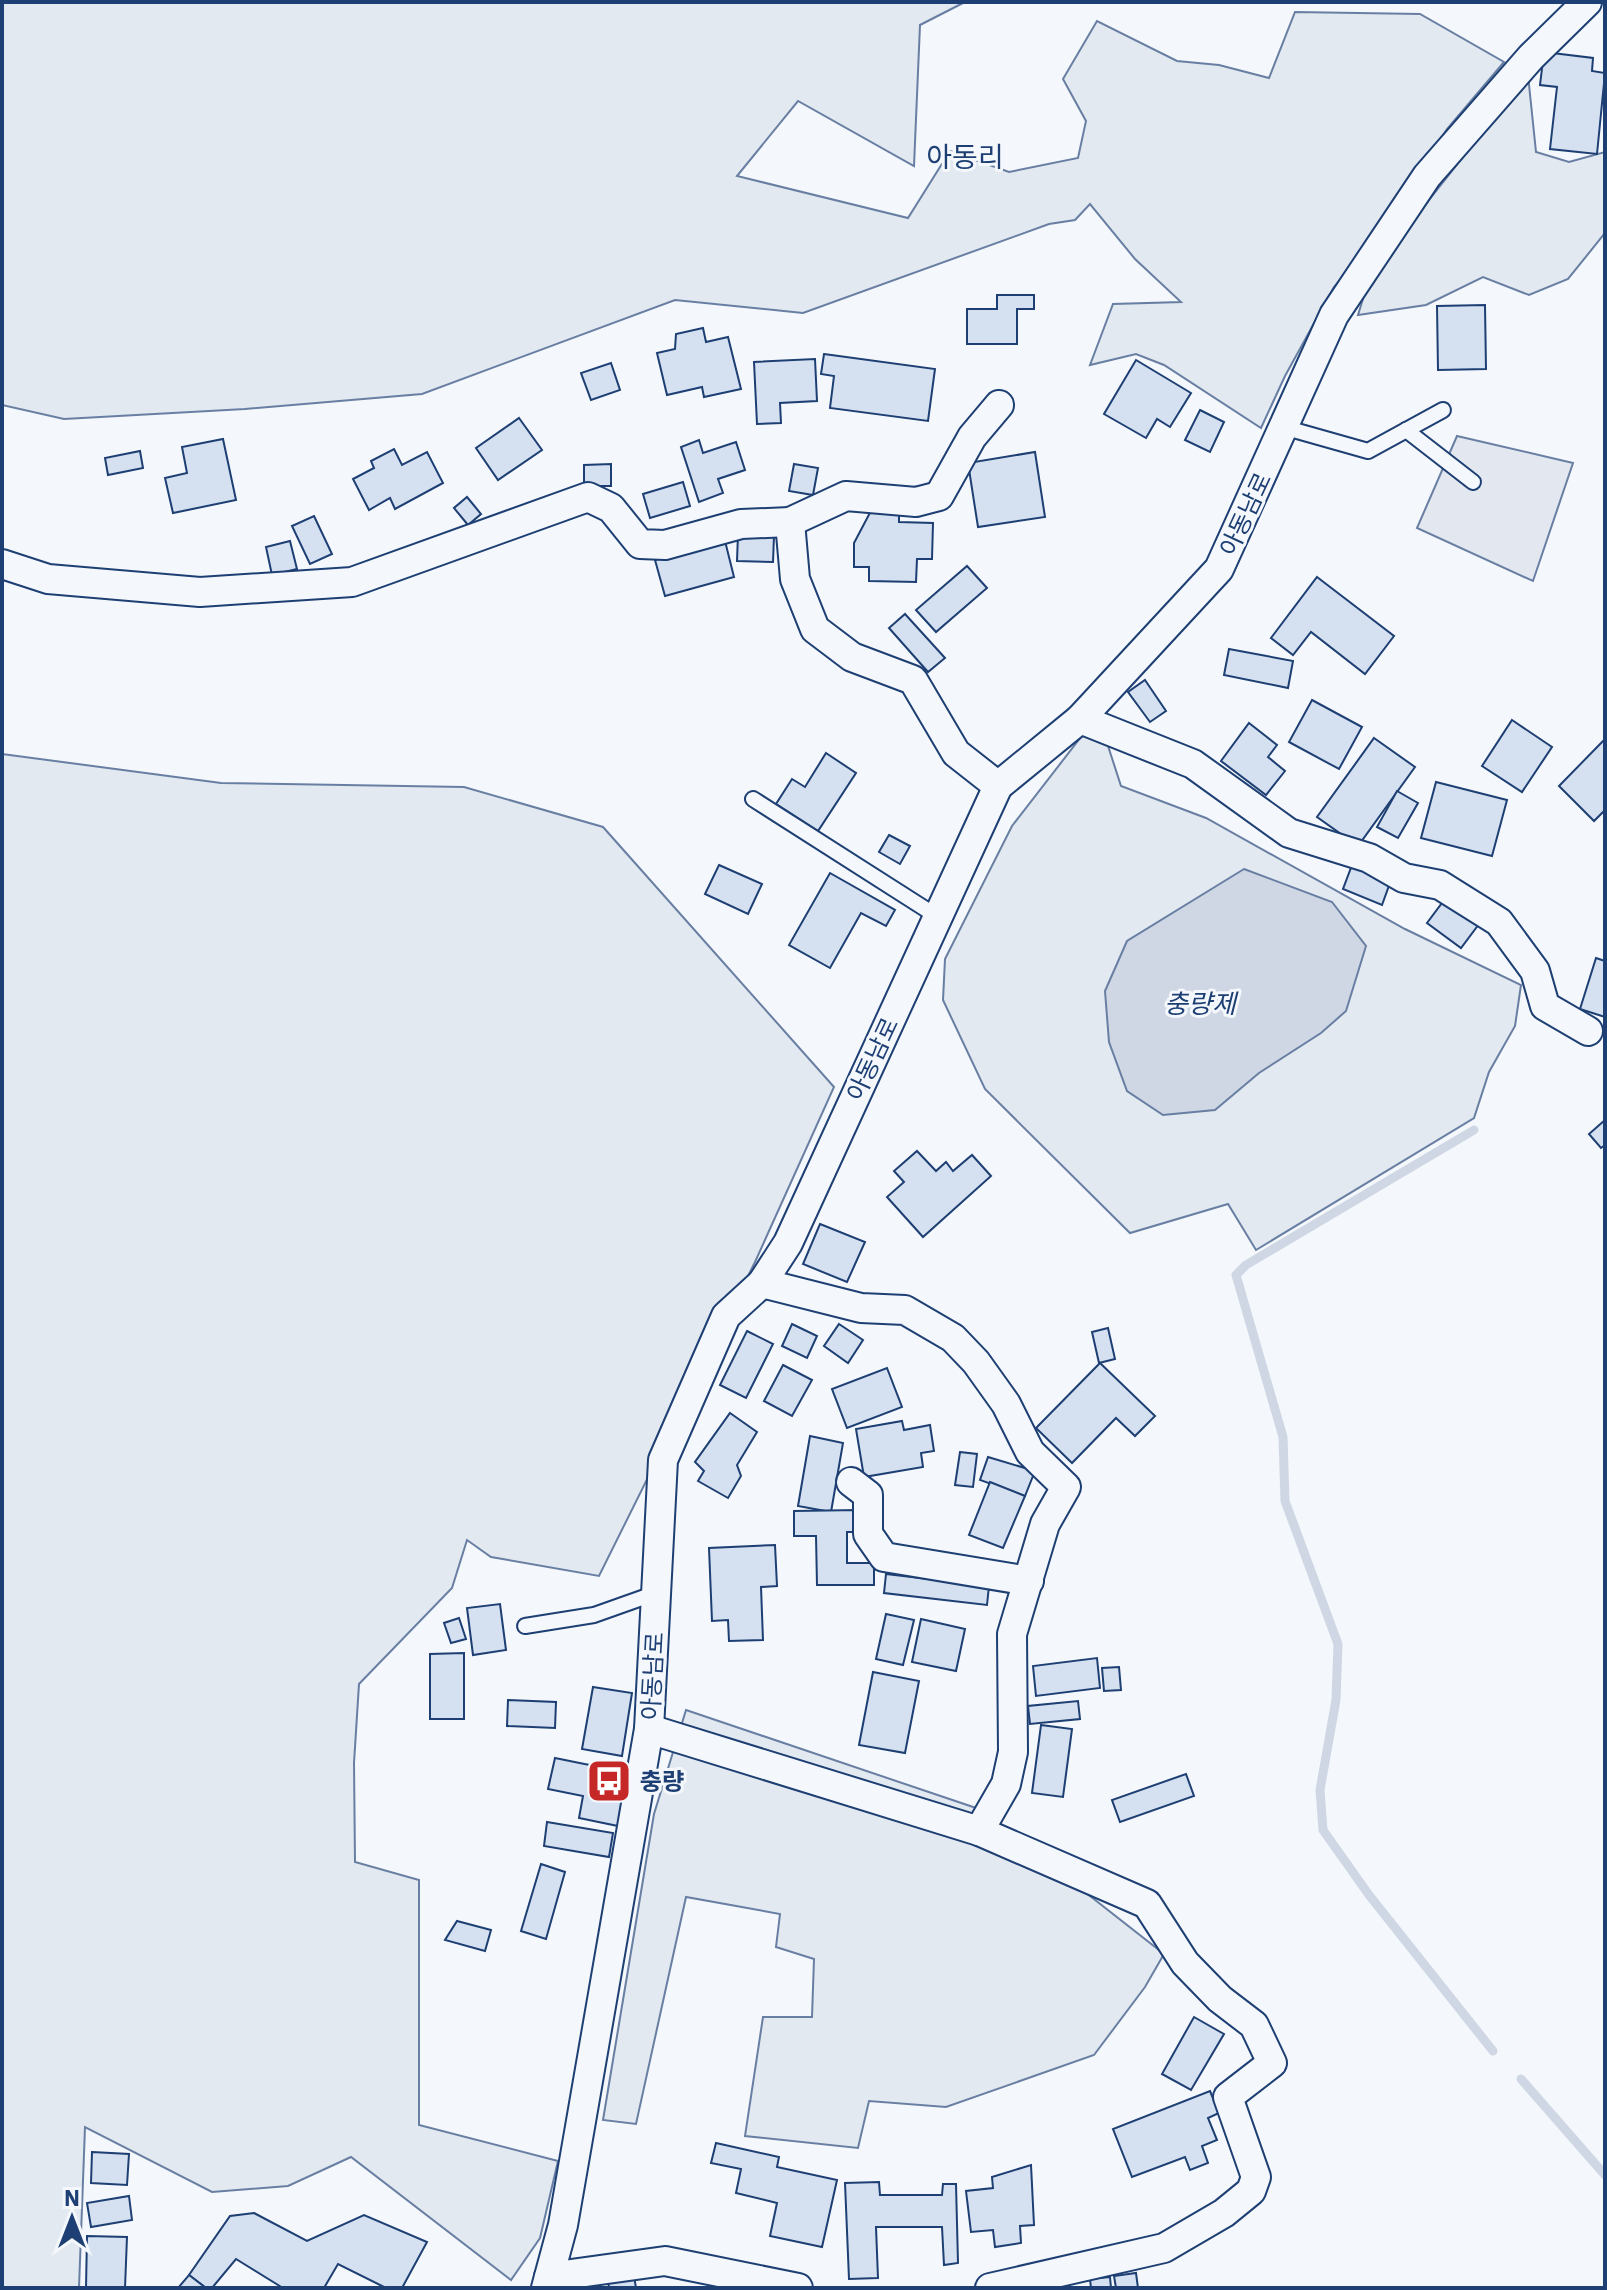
<svg xmlns="http://www.w3.org/2000/svg" width="1607" height="2290" font-family="'IBM Plex Sans','Noto Sans KR',sans-serif">
  <style>
    .green { fill: #e3e9f0; stroke: #687fa3; stroke-width: 2 }
    .parking { fill: #e3e8f0; stroke: #687fa3; stroke-width: 2 }
    .water { fill: #cfd7e4; stroke: #687fa3; stroke-width: 2 }
    .lines { fill: none; stroke-linecap: round; stroke-linejoin: round }
    .stream { stroke: #cfd7e4; stroke-width: 9 }
    .building { fill: #d5e0f0; stroke: #1d3f73; stroke-width: 2 }
    .service-casing { stroke: #1d3f73; stroke-width: 18 }
    .minor-casing { stroke: #1d3f73; stroke-width: 32 }
    .service { stroke: #f4f7fb; stroke-width: 14 }
    .minor { stroke: #f4f7fb; stroke-width: 28 }
    .labels { text-anchor: middle; dominant-baseline: central; stroke-width: 6; stroke-linejoin: round; paint-order: stroke }
    .street-label { font-size: 24px; fill: #1d3f73; stroke: #f4f7fb }
    .poi-label { font-size: 24px; font-weight: bold; fill: #1d3f73; stroke: #f4f7fb; text-anchor: start }
    .water-label { font-size: 26px; font-style: italic; fill: #1d3f73; stroke: #f4f7fb }
    .quarter-label { font-size: 28px; fill: #1d3f73; stroke: #f4f7fb }
  </style>
  <rect width="100%" height="100%" fill="#f4f7fb"/>
  <g class="green">
    <polygon points="2,2 965,2 920,25 914,166 798,101 737,176 908,218 950,151 1009,172 1078,158 1086,121 1063,79 1097,21 1177,61 1219,65 1269,78 1295,12 1420,14 1504,62 1447,129 1360,258 1334,287 1285,376 1261,428 1164,365 1136,354 1090,365 1113,304 1181,302 1135,259 1090,204 1075,220 1049,224 803,313 675,300 422,394 245,409 64,419 2,405"/>
    <polygon points="1528,75 1536,152 1569,162 1605,152 1605,233 1568,279 1529,295 1483,277 1426,305 1358,315 1371,273"/>
    <polygon points="1098,715 1121,786 1206,818 1405,929 1521,985 1515,1026 1489,1072 1474,1118 1256,1250 1228,1204 1130,1233 985,1089 943,1000 945,959 1012,826"/>
    <polygon points="2,754 221,783 464,787 603,827 834,1087 755,1262 599,1576 491,1557 467,1540 452,1588 359,1684 354,1763 355,1862 419,1880 419,2125 558,2161 540,2238 511,2280 351,2157 288,2186 212,2192 85,2127 79,2288 2,2288"/>
    <polygon points="686,1710 979,1809 1164,1954 1145,1987 1094,2055 946,2107 869,2101 858,2148 745,2136 763,2017 812,2017 814,1959 776,1947 780,1914 686,1897 636,2124 603,2120 654,1814"/>
  </g>
  <polygon class="parking" points="1457,436 1573,463 1533,581 1417,528"/>
  <polygon class="water" points="1244,869 1332,902 1366,946 1346,1011 1321,1033 1259,1073 1215,1110 1163,1115 1127,1091 1109,1042 1105,991 1127,941"/>
  <g class="lines">
    <g class="stream">
      <polyline points="1474,1130 1246,1265 1236,1275 1283,1437 1285,1501 1338,1644 1336,1700 1320,1790 1323,1830 1369,1895 1493,2051"/>
      <polyline points="1521,2079 1605,2175"/>
    </g>
  </g>
  <g class="building">
    <polygon points="1544,52 1593,58 1592,71 1605,73 1597,154 1550,149 1557,87 1540,85"/>
    <polygon points="997,295 1034,295 1034,309 1017,309 1017,344 967,344 967,309 997,309"/>
    <polygon points="1485,305 1486,369 1438,370 1437,306"/>
    <polygon points="703,328 706,342 728,337 741,389 704,397 702,387 667,395 657,353 675,349 676,334"/>
    <polygon points="824,354 935,369 928,421 830,408 834,376 821,374"/>
    <polygon points="815,359 817,401 780,403 781,423 757,424 754,362"/>
    <polygon points="1136,360 1191,393 1170,427 1157,419 1146,438 1104,414"/>
    <polygon points="611,363 620,390 591,400 581,373"/>
    <polygon points="1200,410 1224,422 1210,452 1185,440"/>
    <polygon points="519,418 542,450 498,480 476,448"/>
    <polygon points="223,439 236,500 173,513 165,478 187,473 182,447"/>
    <polygon points="699,440 703,453 736,442 745,470 718,479 723,493 699,502 681,447"/>
    <polygon points="394,449 402,465 427,452 443,483 395,509 390,498 369,510 353,479 374,468 371,461"/>
    <polygon points="140,451 143,468 108,475 105,458"/>
    <polygon points="1035,452 1045,517 978,527 968,463"/>
    <polygon points="611,464 611,486 584,486 584,465"/>
    <polygon points="794,464 818,468 813,495 789,491"/>
    <polygon points="683,482 690,506 650,518 643,494"/>
    <polygon points="467,497 481,514 468,525 454,508"/>
    <polygon points="873,507 899,508 899,522 933,523 932,559 917,559 916,582 869,581 869,567 854,567 854,543"/>
    <polygon points="314,516 332,554 310,564 292,526"/>
    <polygon points="738,534 774,536 773,562 737,561"/>
    <polygon points="290,541 297,569 272,575 266,547"/>
    <polygon points="725,541 734,577 665,596 655,560"/>
    <polygon points="967,566 987,588 936,632 916,610"/>
    <polygon points="1317,577 1394,636 1365,674 1311,632 1293,655 1271,638"/>
    <polygon points="905,614 945,658 928,672 889,628"/>
    <polygon points="1229,649 1293,661 1288,688 1224,675"/>
    <polygon points="1145,680 1166,711 1150,722 1128,692"/>
    <polygon points="1312,700 1362,727 1339,769 1289,742"/>
    <polygon points="1512,720 1552,747 1522,792 1482,766"/>
    <polygon points="1249,723 1277,745 1268,757 1285,771 1266,795 1221,761"/>
    <polygon points="1374,738 1415,767 1358,846 1317,817"/>
    <polygon points="1605,739 1605,810 1594,821 1559,786"/>
    <polygon points="826,753 856,773 818,831 776,804 792,779 805,787"/>
    <polygon points="1436,782 1507,800 1492,856 1421,838"/>
    <polygon points="1397,791 1418,803 1398,838 1377,827"/>
    <polygon points="889,835 910,846 900,864 879,852"/>
    <polygon points="719,865 762,884 748,914 705,894"/>
    <polygon points="1352,865 1391,880 1382,905 1343,889"/>
    <polygon points="830,873 895,910 886,926 861,913 830,968 789,945"/>
    <polygon points="1445,899 1479,924 1461,948 1427,923"/>
    <polygon points="1596,958 1605,961 1605,1017 1580,1009"/>
    <polygon points="1605,1120 1605,1145 1601,1148 1589,1134"/>
    <polygon points="917,1151 936,1171 946,1162 953,1171 972,1155 991,1176 923,1237 887,1197 904,1182 894,1171"/>
    <polygon points="820,1224 865,1242 847,1282 803,1264"/>
    <polygon points="792,1324 817,1336 807,1358 782,1346"/>
    <polygon points="839,1324 863,1340 848,1363 824,1346"/>
    <polygon points="1108,1328 1115,1359 1099,1363 1092,1332"/>
    <polygon points="747,1331 773,1344 746,1398 720,1385"/>
    <polygon points="1100,1363 1155,1416 1135,1436 1116,1418 1072,1463 1036,1428"/>
    <polygon points="783,1365 812,1380 792,1416 764,1401"/>
    <polygon points="887,1368 902,1407 847,1428 832,1389"/>
    <polygon points="730,1413 757,1432 737,1465 741,1476 728,1498 698,1481 704,1471 695,1462"/>
    <polygon points="902,1421 904,1430 930,1425 934,1451 921,1453 923,1467 864,1477 856,1429"/>
    <polygon points="810,1436 843,1443 831,1512 798,1506"/>
    <polygon points="960,1452 977,1454 973,1487 955,1485"/>
    <polygon points="988,1457 1035,1471 1025,1496 980,1480"/>
    <polygon points="990,1482 1025,1496 1003,1548 969,1535"/>
    <polygon points="859,1510 860,1532 847,1532 847,1563 874,1563 874,1585 817,1585 816,1536 794,1536 794,1511"/>
    <polygon points="775,1545 777,1586 761,1587 763,1640 729,1641 728,1620 712,1621 709,1548"/>
    <polygon points="886,1574 989,1586 987,1605 884,1593"/>
    <polygon points="500,1604 506,1650 473,1655 467,1608"/>
    <polygon points="886,1614 914,1620 903,1665 876,1659"/>
    <polygon points="459,1618 466,1639 451,1643 444,1623"/>
    <polygon points="921,1619 965,1629 956,1671 912,1662"/>
    <polygon points="464,1653 464,1719 430,1719 430,1654"/>
    <polygon points="1097,1658 1100,1688 1036,1696 1033,1666"/>
    <polygon points="1119,1667 1121,1690 1104,1691 1102,1668"/>
    <polygon points="873,1672 919,1681 905,1753 859,1745"/>
    <polygon points="593,1687 632,1693 622,1756 582,1749"/>
    <polygon points="508,1700 556,1702 555,1728 507,1726"/>
    <polygon points="1078,1701 1080,1719 1030,1724 1028,1706"/>
    <polygon points="1041,1725 1072,1729 1063,1797 1032,1793"/>
    <polygon points="555,1758 629,1773 618,1826 579,1818 583,1796 548,1789"/>
    <polygon points="1186,1774 1194,1796 1120,1822 1112,1800"/>
    <polygon points="547,1822 613,1833 609,1857 544,1846"/>
    <polygon points="541,1864 565,1872 546,1939 521,1931"/>
    <polygon points="457,1921 491,1930 485,1951 445,1940"/>
    <polygon points="1194,2017 1224,2034 1191,2090 1162,2074"/>
    <polygon points="1210,2091 1219,2113 1208,2118 1217,2140 1202,2146 1208,2163 1190,2170 1185,2157 1132,2177 1113,2129"/>
    <polygon points="716,2143 779,2157 777,2167 837,2180 822,2247 770,2236 777,2203 736,2193 741,2169 711,2163"/>
    <polygon points="92,2152 129,2154 127,2185 91,2183"/>
    <polygon points="1031,2165 1034,2225 1020,2226 1021,2243 995,2247 993,2230 971,2232 966,2191 993,2188 992,2177"/>
    <polygon points="879,2182 880,2195 942,2195 943,2184 956,2184 958,2263 944,2265 942,2227 876,2227 878,2278 849,2279 845,2183"/>
    <polygon points="129,2196 132,2220 91,2227 87,2203"/>
    <polygon points="254,2213 307,2241 364,2215 427,2242 402,2288 386,2288 338,2264 324,2288 283,2288 236,2259 212,2288 206,2288 189,2275 230,2216"/>
    <polygon points="87,2236 127,2237 125,2288 86,2288"/>
    <polygon points="1136,2273 1138,2288 1116,2288 1114,2276"/>
    <polygon points="189,2275 206,2288 178,2288"/>
    <polygon points="634,2276 636,2288 609,2288 608,2280"/>
    <polygon points="1110,2277 1111,2288 1091,2288 1090,2279"/>
  </g>
  <g class="lines">
    <g class="service-casing">
      <g id="service">
        <polyline points="1283,427 1368,451 1443,410"/>
        <polyline points="1406,430 1473,482"/>
        <polyline points="753,799 938,917"/>
        <polyline points="525,1626 594,1615 656,1593"/>
      </g>
    </g>
    <g class="minor-casing">
      <g id="minor">
        <polyline points="2,564 48,579 200,592 352,582 588,497 611,508 640,544 665,545 741,524 790,522"/>
        <polyline points="1080,719 1193,764 1289,833 1369,858 1404,878 1440,885 1499,922 1535,971 1545,1006 1588,1031"/>
        <polyline points="998,786 956,753 913,680 852,657 815,629 795,579 790,522 846,496 916,502 939,496 972,437 999,405"/>
        <polyline points="762,1283 861,1308 905,1310 953,1338 976,1362 1006,1404 1030,1452 1066,1487 1045,1524 1012,1634 1013,1752 1006,1784 979,1831"/>
        <polyline points="851,1482 868,1495 868,1534 884,1557 1029,1581"/>
        <polyline points="649,1729 979,1831 1147,1904 1185,1963 1220,1999 1254,2025 1272,2063 1228,2097 1256,2177 1251,2191 1224,2213 1164,2248 990,2288"/>
        <polyline points="549,2277 665,2261 798,2288"/>
        <polyline points="546,2288 563,2225 649,1729 663,1460 726,1316 762,1283 788,1243 998,786 1080,719 1219,569 1334,315 1427,176 1531,57 1587,2"/>
      </g>
    </g>
    <use href="#service" class="service"/>
    <use href="#minor" class="minor"/>
  </g>
  <defs>
    <g id="bus-square" transform="scale(2.3)"><rect x="-9" y="-9" width="18" height="18" rx="4" fill="#c62828" stroke="#f4f7fb"/><path d="M-5-6H5V4H4V6H2V4H-2V6H-4V4H-5ZM-3.5-4V0h7V-4ZM-3.5 1.2v1.5H-2V1.2ZM2 1.2v1.5H3.5V1.2Z" fill="#fff"/></g>
  </defs>
  <g fill-rule="evenodd">
    <use href="#bus-square" x="609" y="1781"/>
  </g>
  <g class="labels">
    <g class="street-label">
      <text transform="translate(1245 514) rotate(-65)">아동남로</text>
      <text transform="translate(872 1059) rotate(-65)">아동남로</text>
      <text transform="translate(652 1676) rotate(-87)">아동남로</text>
    </g>
    <g class="poi-label">
      <text x="640" y="1781">충량</text>
    </g>
    <g class="water-label">
      <text x="1200" y="1003">충량제</text>
    </g>
    <g class="quarter-label">
      <text x="965" y="156">아동리</text>
    </g>
  </g>
  <rect width="1607" height="2290" fill="none" stroke="#1d3f73" stroke-width="8"/>
  <g transform="translate(72 2218)" stroke="#f4f7fb" stroke-width="6" paint-order="stroke">
  <path d="M0-6L14 30L0 20L-14 30Z" fill="#1d3f73"/>
  <text y="-12" font-size="22" font-weight="bold" text-anchor="middle" fill="#1d3f73">N</text>
  </g>
</svg>
